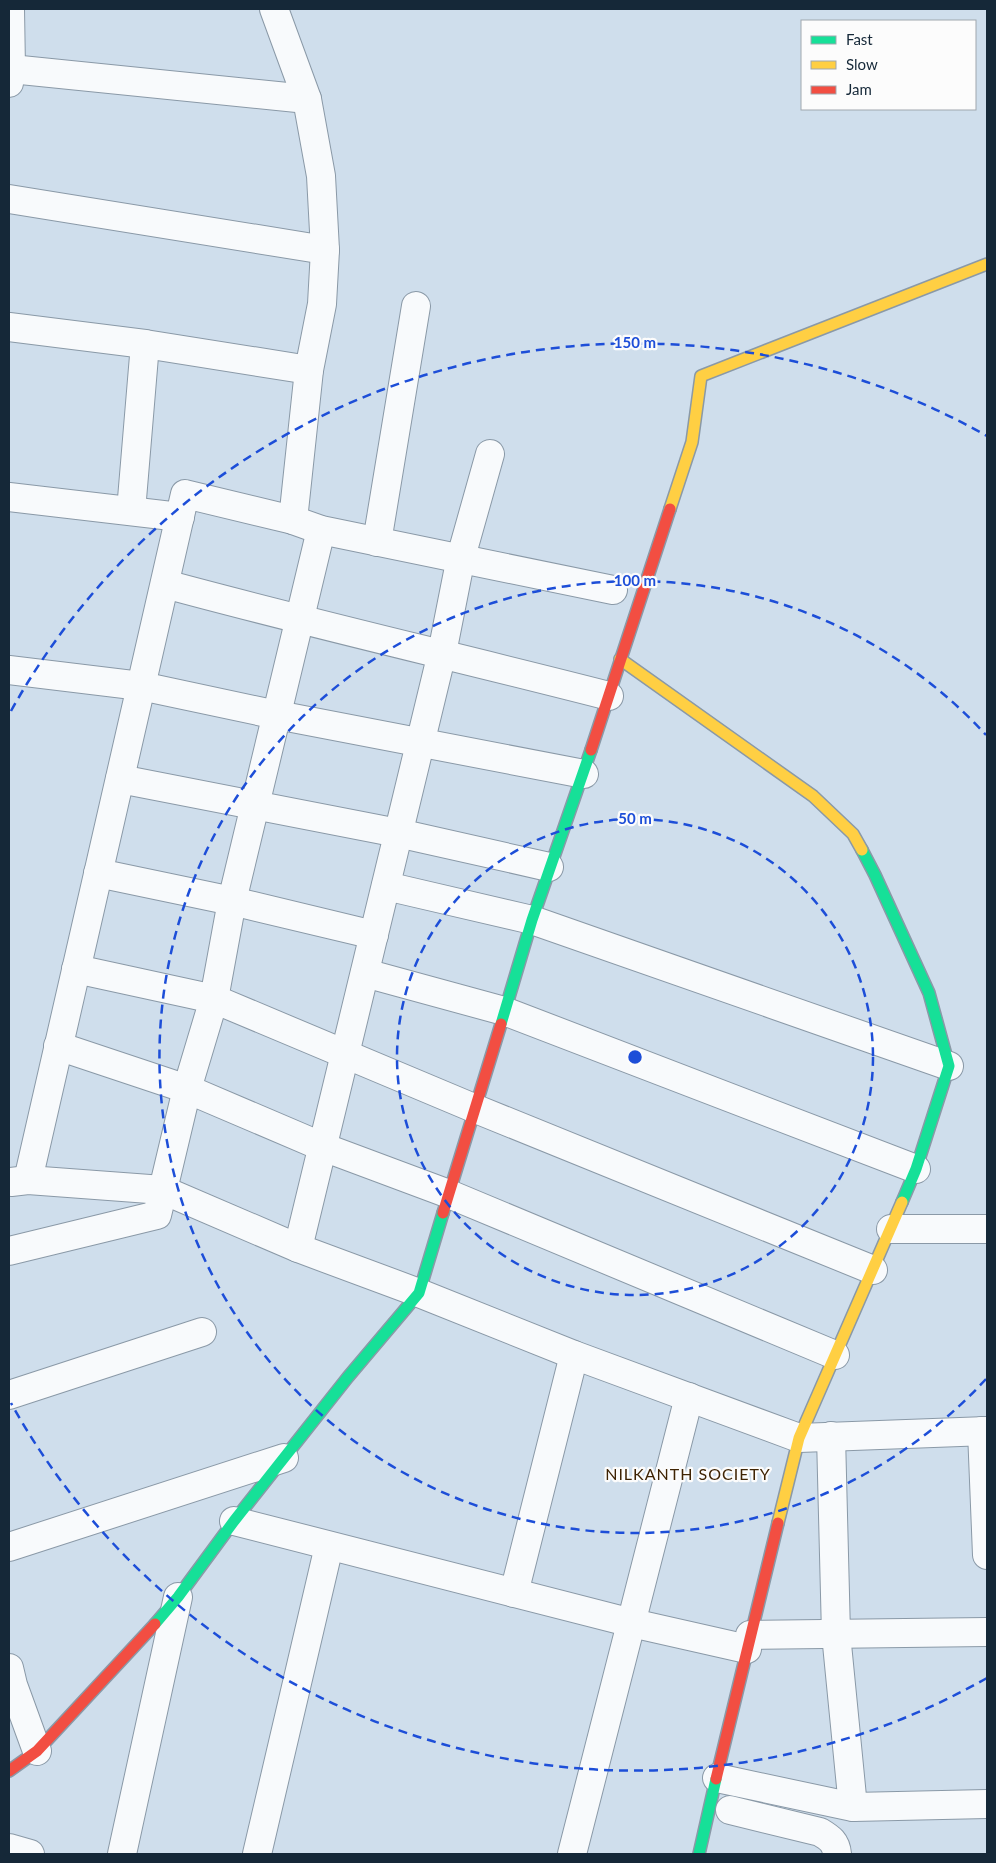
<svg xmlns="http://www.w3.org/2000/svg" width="996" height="1863" font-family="Lato,sans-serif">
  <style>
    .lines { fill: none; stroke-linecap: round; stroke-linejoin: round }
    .street-casing { stroke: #8a99a7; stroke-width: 30 }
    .fast-casing { stroke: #8a99a7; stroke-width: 14 }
    .slow-casing { stroke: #8a99a7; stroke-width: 14 }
    .jam-casing { stroke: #8a99a7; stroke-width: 14 }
    .street { stroke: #f8fafc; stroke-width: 28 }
    .fast { stroke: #16e098; stroke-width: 11 }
    .slow { stroke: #ffcf43; stroke-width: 11 }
    .jam { stroke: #f24e42; stroke-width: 11 }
    .ring { fill: none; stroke: #1d4ed8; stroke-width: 2.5; stroke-dasharray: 9 6 }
    .labels { text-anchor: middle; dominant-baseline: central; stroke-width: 4.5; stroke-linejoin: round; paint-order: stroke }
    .neighbourhood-label { font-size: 16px; letter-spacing: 1px; fill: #3e2303; stroke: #fcfcfc }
    .centre { fill: #1d4ed8; stroke: #fcfcfc; stroke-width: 2.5 }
    .ring-label { font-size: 15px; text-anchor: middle; font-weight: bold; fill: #1d4ed8; stroke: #fcfcfc; stroke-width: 4.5; stroke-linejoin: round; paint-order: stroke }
  </style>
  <rect width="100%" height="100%" fill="#cfdeec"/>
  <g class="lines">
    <g class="street-casing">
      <g id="street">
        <polyline points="274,9 307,99 321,176 325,250 322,304 309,370 293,520"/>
        <polyline points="11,69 307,99"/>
        <polyline points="9,83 11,69 10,9"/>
        <polyline points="9,199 325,250"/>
        <polyline points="9,327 145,344 309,370"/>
        <polyline points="9,497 180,517"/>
        <polyline points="131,511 145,344"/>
        <polyline points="377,542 416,306"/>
        <path d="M 165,584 C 312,624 461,658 609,696"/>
        <polyline points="9,670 141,686 277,715 584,774"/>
        <polyline points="120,779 398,833 549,867"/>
        <polyline points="98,873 232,901 374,935"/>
        <polyline points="386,886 532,920 949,1066"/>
        <polyline points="76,969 214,999 476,1109 873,1270"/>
        <polyline points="365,973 504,1011 916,1169"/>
        <polyline points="58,1046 187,1089 323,1147 449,1194 835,1355"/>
        <polyline points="28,1180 185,494 293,520 321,530 613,590"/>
        <polyline points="11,1182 28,1180 163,1190 298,1248 419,1293 574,1355 799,1438 987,1431"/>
        <polyline points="891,1229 987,1229"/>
        <polyline points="298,1248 442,653 461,557 490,454"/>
        <polyline points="9,1251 157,1215 187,1089 214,999 232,901 321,530"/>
        <polyline points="9,1395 202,1332"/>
        <polyline points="982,1431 987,1555"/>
        <polyline points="831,1436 836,1634 853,1807"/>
        <polyline points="234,1521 632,1623 747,1649"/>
        <polyline points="9,1547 284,1458"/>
        <polyline points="514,1593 574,1355"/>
        <polyline points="750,1635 987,1632"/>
        <polyline points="9,1668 13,1685 37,1751"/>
        <polyline points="717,1778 853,1807 987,1804"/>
        <path d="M 730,1810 L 820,1832 C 830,1838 836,1842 837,1854"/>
        <polyline points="9,1848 30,1854"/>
        <polyline points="122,1854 178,1597"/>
        <polyline points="257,1854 329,1546"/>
        <polyline points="572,1854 689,1397"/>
      </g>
    </g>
    <g class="fast-casing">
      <g id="fast">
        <polyline points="862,850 875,875 929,993 949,1066 916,1169 902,1202"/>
        <polyline points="501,1024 532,920 591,750"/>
        <polyline points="155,1624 178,1597 234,1521 348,1377 419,1293 443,1213"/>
        <polyline points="699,1854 716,1779"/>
      </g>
    </g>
    <g class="slow-casing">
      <g id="slow">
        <polyline points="670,509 692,442 701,376 987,264"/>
        <polyline points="620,659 813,796 853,834 862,850"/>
        <polyline points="778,1523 799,1438 902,1202"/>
      </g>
    </g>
    <g class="jam-casing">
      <g id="jam">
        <polyline points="591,750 670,509"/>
        <polyline points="443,1213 501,1024"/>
        <polyline points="9,1771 37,1751 155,1624"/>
        <polyline points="716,1779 778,1523"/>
      </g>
    </g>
    <use href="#street" class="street"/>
    <use href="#fast" class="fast"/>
    <use href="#slow" class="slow"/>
    <use href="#jam" class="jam"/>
  </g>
  <g class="ring">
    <circle cx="635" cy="1057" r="238"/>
    <path d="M986 1379A476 476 0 1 1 986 735"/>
    <path d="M987 1678A714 714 0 0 1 11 1403M11 711A714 714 0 0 1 987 436"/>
  </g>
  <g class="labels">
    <g class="neighbourhood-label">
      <text x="688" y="1473">NILKANTH SOCIETY</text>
    </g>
  </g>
  <circle cx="635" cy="1057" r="8" class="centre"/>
  <g class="ring-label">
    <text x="635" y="348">150 m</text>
    <text x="635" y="586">100 m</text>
    <text x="635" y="824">50 m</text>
  </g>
  <rect width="996" height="1863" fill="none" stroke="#152838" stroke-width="20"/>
  <rect x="801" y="20" width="175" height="90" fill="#fcfcfc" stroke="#a0a7ae"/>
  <rect x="811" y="36" width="25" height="8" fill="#16e098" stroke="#a0a7ae"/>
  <text x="846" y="45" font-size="15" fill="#152838">Fast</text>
  <rect x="811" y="61" width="25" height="8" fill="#ffcf43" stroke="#a0a7ae"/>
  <text x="846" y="70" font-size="15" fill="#152838">Slow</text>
  <rect x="811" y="86" width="25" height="8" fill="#f24e42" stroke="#a0a7ae"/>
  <text x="846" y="95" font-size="15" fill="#152838">Jam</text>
</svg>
